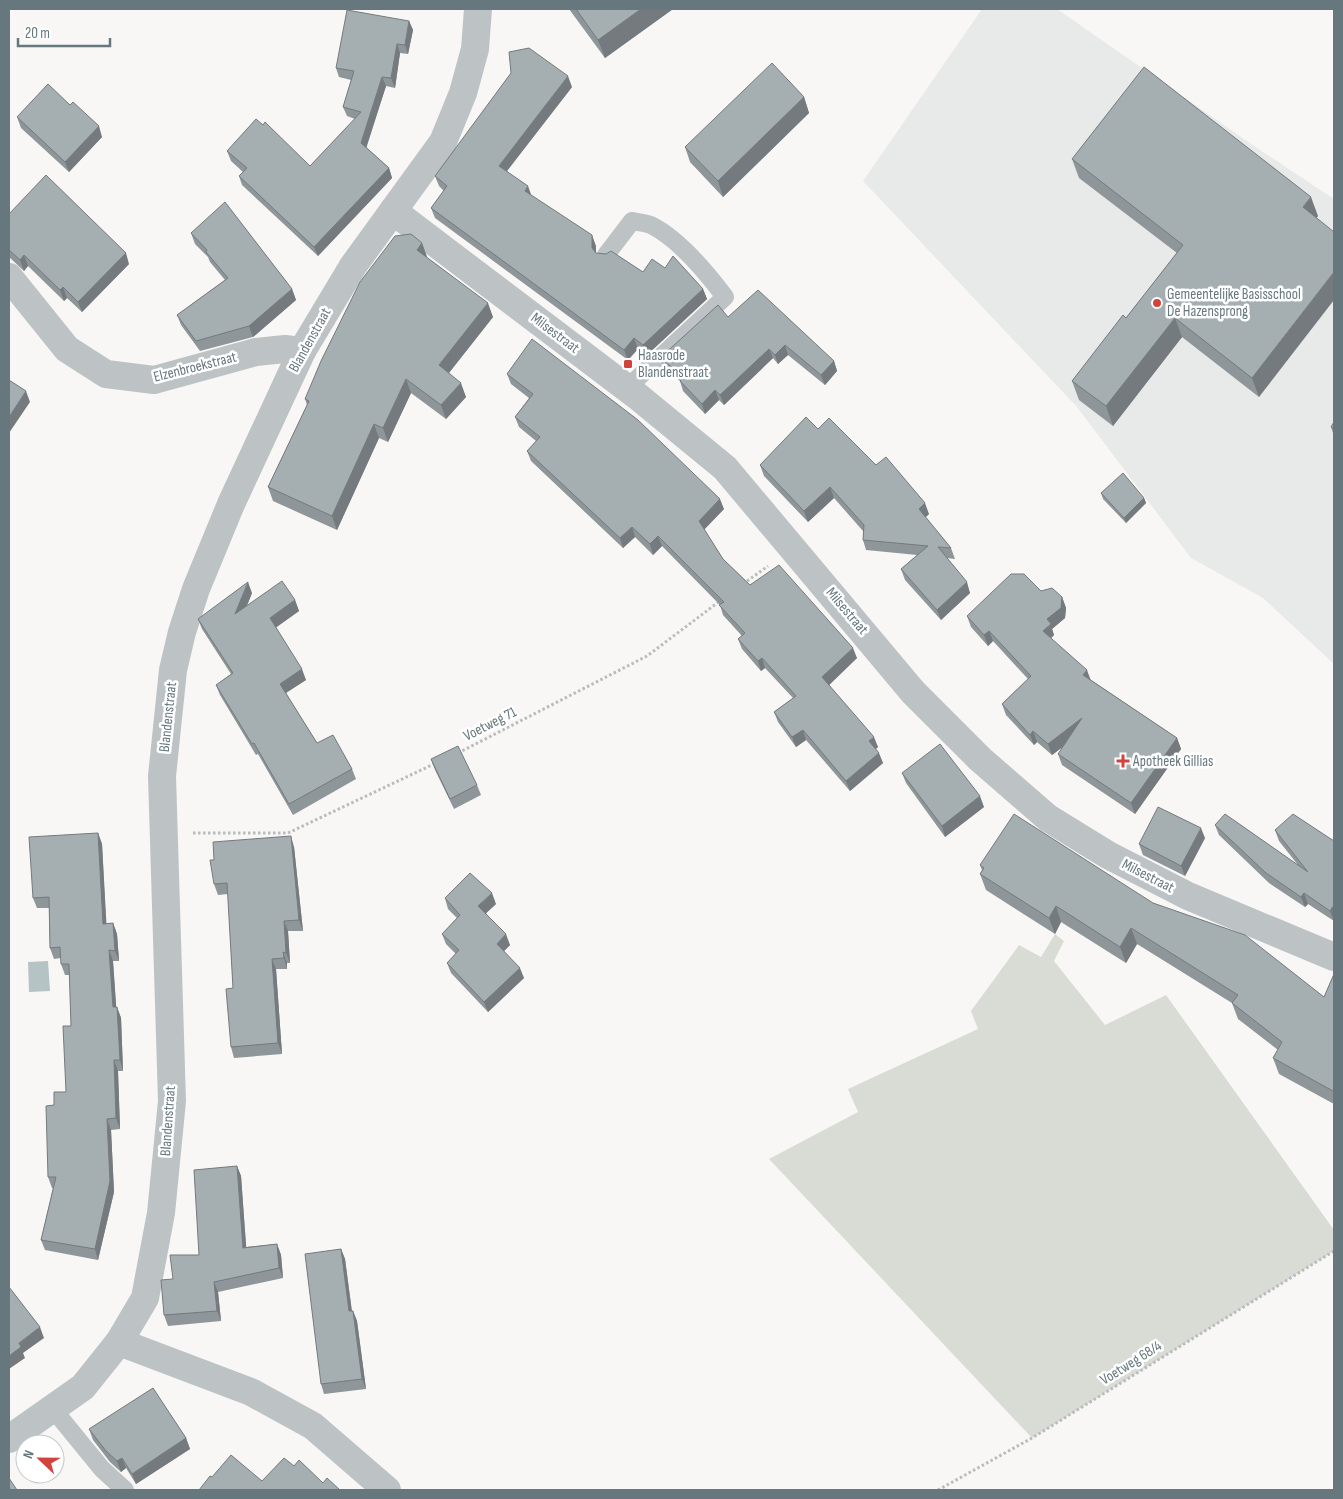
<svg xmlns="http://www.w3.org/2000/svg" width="1343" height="1499" font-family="'Sofia Sans Condensed',sans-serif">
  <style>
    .built { fill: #e8e9e9 }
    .green { fill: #d9dcd5 }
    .water { fill: #b5c3c4 }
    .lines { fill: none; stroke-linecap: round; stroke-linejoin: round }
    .path { stroke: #b8bcbe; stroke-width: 3; stroke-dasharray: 2.5 2.5; stroke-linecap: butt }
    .service { stroke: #bdc3c5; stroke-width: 18 }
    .minor { stroke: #bdc3c5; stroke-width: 28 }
    .tertiary { stroke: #bdc3c5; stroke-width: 28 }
    .wall { fill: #8e9699 }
    .shaded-wall { fill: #747a7d }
    .building { fill: #a5afb2; stroke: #747a7d }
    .poi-dot { fill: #d1433c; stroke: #fff; stroke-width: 2 }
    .labels { text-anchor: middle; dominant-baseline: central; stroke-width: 5; stroke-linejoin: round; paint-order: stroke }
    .poi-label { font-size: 15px; fill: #66787d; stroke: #fff; text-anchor: start }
    .street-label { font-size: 15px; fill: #66787d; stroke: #fff }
  </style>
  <rect width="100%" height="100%" fill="#f8f7f5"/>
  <polygon class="built" points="982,9 1057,9 1257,148 1334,199 1334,664 1263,598 1191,558 1077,407 863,181"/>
  <polygon class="green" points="1055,934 1064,941 1054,961 1105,1025 1166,995 1334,1230 1334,1251 1032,1438 769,1159 858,1112 848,1089 978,1029 971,1011 1019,945 1041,957"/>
  <polygon class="water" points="48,961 50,991 29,992 28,962"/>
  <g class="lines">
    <g class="path">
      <polyline points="743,584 768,566"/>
      <polyline points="458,753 647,656 720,601"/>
      <polyline points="193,833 288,833 436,763"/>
      <polyline points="938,1490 1032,1438 1334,1251"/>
    </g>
    <g class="service">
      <path d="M 606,255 L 632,221 C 638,222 646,223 651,225 C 679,239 707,273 725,297 L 627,388"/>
      <polyline points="53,1409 102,1469 125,1490"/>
    </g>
    <g class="minor">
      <polyline points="393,211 636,395 725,468 913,692 980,759 1048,818 1108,855 1188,896 1334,957"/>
      <polyline points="9,277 67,349 106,374 154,380 256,352 285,349 302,351"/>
      <polyline points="119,1342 251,1392 313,1426 387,1490"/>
    </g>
    <polyline class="tertiary" points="9,1439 83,1387 119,1342 145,1298 161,1213 172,1101 162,776 173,670 182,632 196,589 231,504 302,351 353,266 443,142 463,93 475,49 478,9"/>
  </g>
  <g class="wall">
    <polygon points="569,9 673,9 605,58"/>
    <polygon points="409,21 413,30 408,54 400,53 395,88 386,86 366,147 389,168 392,178 318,256 242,185 239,176 243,172 231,161 227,151 310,166 355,119 347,116 343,107 351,80 339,77 336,68"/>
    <polygon points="572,87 507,171 531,195 596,246 596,253 643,272 665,268 703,289 707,299 647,355 638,349 628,360 435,218 431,208 444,191 439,186 435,176"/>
    <polygon points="804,97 809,113 723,197 690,162 685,147"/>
    <polygon points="17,117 102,137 69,172 21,128"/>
    <polygon points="1072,159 1318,216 1316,218 1259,397 1182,337 1113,426 1079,400 1072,381 1126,318 1177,253 1079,178"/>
    <polygon points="9,214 129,264 82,312 67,298 64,301 28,266 24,271 9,257"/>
    <polygon points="191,233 292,289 296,300 253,337 200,351 181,325 177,315 225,280 210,262 208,257 195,244"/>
    <polygon points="422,243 427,257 427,258 493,317 449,373 466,397 446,419 411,393 388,442 379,438 337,530 273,501 268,487 307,405 305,399"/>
    <polygon points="728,317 834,361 837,371 825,385 788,355 778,364 773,358 724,405 719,400 705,414 683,391 680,381 664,368 660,358"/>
    <polygon points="507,374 724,509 704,529 723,559 750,585 857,658 829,685 878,747 876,749 883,763 850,791 806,740 796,747 778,722 774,712 793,698 765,668 761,671 742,649 738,639 742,636 723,615 720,605 662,546 653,555 635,537 623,548 531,461 527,451 536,441 519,427 515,417 529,398 511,384"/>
    <polygon points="1334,422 1334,436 1331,427"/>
    <polygon points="818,429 876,465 929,514 925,517 951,548 955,559 947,558 970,593 941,620 905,580 901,569 917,555 866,550 863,540 863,531 834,498 808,522 764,476 760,465"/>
    <polygon points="1101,493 1144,498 1146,503 1126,523 1103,499"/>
    <polygon points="1041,591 1062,597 1066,608 1065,618 1052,629 1054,635 1051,638 1091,680 1177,738 1181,749 1135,814 1062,765 1058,754 1064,746 1052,755 1037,742 1034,745 1006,715 1002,704 1028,679 993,641 988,646 971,627 967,616"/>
    <polygon points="252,593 247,606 295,600 299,611 276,627 306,680 286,693 317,743 352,769 356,779 293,815 258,754 256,755 220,695 216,685 231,674 202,629 198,619"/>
    <polygon points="431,759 477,785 481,795 454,809 435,770"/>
    <polygon points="902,773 984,807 945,837 906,783"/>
    <polygon points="1215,825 1298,865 1279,841 1275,830 1334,841 1334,921 1308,904 1305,907 1269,883 1219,835"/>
    <polygon points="98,833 102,844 106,923 113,923 117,934 119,961 113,961 116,1007 117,1007 121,1018 123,1071 118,1071 120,1129 111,1130 114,1192 98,1260 45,1250 41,1240 53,1188 52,1188 48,1177 54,1105 66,1092 71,1026 70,975 65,975 61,964 61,958 54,959 50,948 49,908 37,908 33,898"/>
    <polygon points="1205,838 1185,876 1143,855 1139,844"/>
    <polygon points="294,847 303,931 288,931 290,963 287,963 287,969 276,969 282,1054 234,1058 231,1047 233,988 228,894 218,895 214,884"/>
    <polygon points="980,865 1153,903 1324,997 1334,974 1334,1104 1279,1074 1273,1058 1278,1050 1238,1019 1232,1003 1137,944 1126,963 1061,922 1055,934 986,890 980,874 982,870"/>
    <polygon points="445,898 496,904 486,913 510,945 504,951 524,978 488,1012 451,973 447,963 456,954 446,944 442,934 457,918 448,909"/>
    <polygon points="237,1166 241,1176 246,1247 277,1244 281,1255 283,1278 218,1292 221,1321 168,1326 164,1315 199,1255"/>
    <polygon points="341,1249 345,1259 352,1311 353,1311 357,1321 366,1389 324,1394 321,1384"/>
    <polygon points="89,1429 186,1438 190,1449 136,1484 126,1468 121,1472 110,1462 93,1440"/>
  </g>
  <g class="shaded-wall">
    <polygon points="641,9 673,9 605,58 598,40"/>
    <polygon points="409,21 413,30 408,54 405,45"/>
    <polygon points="397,44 400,53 395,88 391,78"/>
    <polygon points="568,76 572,87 503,176 499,166"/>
    <polygon points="382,77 386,86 365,152 361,143"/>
    <polygon points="804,97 809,113 723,197 718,181"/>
    <polygon points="99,126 102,137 69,172 65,162"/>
    <polygon points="389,168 392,178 318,256 314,247"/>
    <polygon points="528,186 532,197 525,191"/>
    <polygon points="1311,197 1318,216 1310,226 1303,207"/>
    <polygon points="592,235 596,246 596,259 592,248"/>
    <polygon points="422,243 427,257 422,264 417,250"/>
    <polygon points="126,253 129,264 82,312 78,302"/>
    <polygon points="24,255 28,266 24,271 20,260"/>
    <polygon points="1334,272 1334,300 1259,397 1252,378"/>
    <polygon points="63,287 67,298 64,301 60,290"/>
    <polygon points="292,289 296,300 253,337 249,326"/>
    <polygon points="703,289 707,299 647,355 643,345"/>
    <polygon points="488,303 493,317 444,379 439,365"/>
    <polygon points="1175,318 1182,337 1113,426 1106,406"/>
    <polygon points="634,338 638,349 628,360 624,350"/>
    <polygon points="785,345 788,355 778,364 775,355"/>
    <polygon points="769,349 773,358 724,405 720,395"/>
    <polygon points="834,361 837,371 825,385 821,375"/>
    <polygon points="406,379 411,393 388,442 383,428"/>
    <polygon points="461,383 466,397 446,419 441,405"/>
    <polygon points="715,390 719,400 705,414 702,404"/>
    <polygon points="26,391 30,402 9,433 9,417"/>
    <polygon points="374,424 379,438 337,530 332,516"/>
    <polygon points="830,487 834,498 808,522 804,511"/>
    <polygon points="1144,498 1146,503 1126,523 1124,518"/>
    <polygon points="720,499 724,509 703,531 699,521"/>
    <polygon points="925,503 929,514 923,520 919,509"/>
    <polygon points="632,527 635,537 623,548 620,538"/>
    <polygon points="658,536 662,546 653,555 650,544"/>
    <polygon points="248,582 252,593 239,624 235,614"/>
    <polygon points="967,582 970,593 941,620 937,610"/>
    <polygon points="1062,597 1066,608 1065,618 1052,629 1054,635 1047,642 1043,631 1047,619"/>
    <polygon points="295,600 299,611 274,629 270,618"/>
    <polygon points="989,631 993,641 988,646 984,635"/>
    <polygon points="853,648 857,658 826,688 822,677"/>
    <polygon points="762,658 765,668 761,671 758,661"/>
    <polygon points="302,669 306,680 284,694 280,684"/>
    <polygon points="1087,670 1091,681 1083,675"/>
    <polygon points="1082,718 1086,729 1052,755 1048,744"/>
    <polygon points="803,730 806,740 796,747 792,737"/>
    <polygon points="1033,731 1037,742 1034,745 1030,735"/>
    <polygon points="874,737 878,747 873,751 869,741"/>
    <polygon points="1177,738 1181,749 1135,814 1131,803"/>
    <polygon points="879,753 883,763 850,791 846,781"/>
    <polygon points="980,796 984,807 945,837 942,826"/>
    <polygon points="1201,828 1205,838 1185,876 1181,866"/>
    <polygon points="98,833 102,844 107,934 103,924"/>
    <polygon points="291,836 294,847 303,931 299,920"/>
    <polygon points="492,893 496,904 482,917 478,906"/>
    <polygon points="1304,893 1308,904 1305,907 1301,897"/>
    <polygon points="1334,905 1334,921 1330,911"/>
    <polygon points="1056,906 1061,922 1055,934 1049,918"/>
    <polygon points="284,921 288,931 290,963 286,953"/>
    <polygon points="113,923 117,934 119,961 115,951"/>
    <polygon points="1131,928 1137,944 1126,963 1120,947"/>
    <polygon points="506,934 510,945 501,954 497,944"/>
    <polygon points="109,950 113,961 117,1018 113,1007"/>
    <polygon points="283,952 287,963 287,969 284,958"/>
    <polygon points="272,959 276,969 282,1054 278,1043"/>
    <polygon points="520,968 524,978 488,1012 484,1002"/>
    <polygon points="117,1007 121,1018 123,1071 120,1060"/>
    <polygon points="114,1060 118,1071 120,1129 116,1118"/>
    <polygon points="107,1119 111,1130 114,1192 98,1260 95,1249"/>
    <polygon points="237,1166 241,1176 247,1258 243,1248"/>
    <polygon points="277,1244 281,1255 283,1278 279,1268"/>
    <polygon points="341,1249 345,1259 353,1321 349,1311"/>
    <polygon points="214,1282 218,1292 221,1321 217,1311"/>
    <polygon points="353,1311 357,1321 366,1389 362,1379"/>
    <polygon points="40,1327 44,1338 23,1353 25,1358 9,1369 9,1356 19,1343"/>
    <polygon points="186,1438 190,1449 136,1484 132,1474"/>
    <polygon points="122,1458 126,1468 121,1472 117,1461"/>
  </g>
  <g class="building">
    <polygon points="576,9 641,9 598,40"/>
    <polygon points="347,10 409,21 405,45 397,44 391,78 382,77 361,143 389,168 314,247 239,176 247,168 227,151 256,119 263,125 265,122 310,166 361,112 343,107 354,71 336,68"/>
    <polygon points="529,48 568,76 499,166 528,186 525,191 592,235 592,248 596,253 606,254 611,251 643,272 652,259 665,268 673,256 703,289 643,345 634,338 624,350 431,208 447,186 435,176 511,73 509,52"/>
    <polygon points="772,63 804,97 718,181 685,147"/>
    <polygon points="1144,67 1311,197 1303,207 1334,232 1334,272 1252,378 1175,318 1106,406 1072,381 1123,315 1126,318 1183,245 1072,159"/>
    <polygon points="48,84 70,105 73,102 99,126 65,162 17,117"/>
    <polygon points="46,175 126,253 78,302 63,287 60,290 24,255 20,260 9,250 9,214"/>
    <polygon points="225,202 292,289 249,326 196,341 177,315 228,278 206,252 207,250 191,233"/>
    <polygon points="411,234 422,243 417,250 488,303 439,365 461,383 441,405 406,379 383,428 374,424 332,516 268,487 309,401 305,399 321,361 360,282 395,236"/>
    <polygon points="758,290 834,361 821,375 785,345 775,355 769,349 720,395 715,390 702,404 680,381 684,377 660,358 718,305 728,317"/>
    <polygon points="532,339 638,420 720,499 699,521 723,559 750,585 779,565 853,648 822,677 874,737 869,741 879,753 846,781 803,730 792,737 774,712 796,696 762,658 758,661 738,639 745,633 719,605 724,602 658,536 650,544 632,527 620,538 527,451 540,437 515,417 533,394 507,374"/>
    <polygon points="9,380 26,391 9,417"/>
    <polygon points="806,417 818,429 829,418 876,465 886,457 925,503 919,509 951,548 938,547 967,582 937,610 901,569 928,546 863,540 864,525 830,487 804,511 760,465"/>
    <polygon points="1334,422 1334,429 1331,427"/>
    <polygon points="1123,473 1144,498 1124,518 1101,493"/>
    <polygon points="1011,574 1024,574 1041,591 1052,588 1062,597 1061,608 1047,619 1051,624 1043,631 1087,670 1083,675 1177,738 1131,803 1058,754 1082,718 1048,744 1033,731 1030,735 1002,704 1031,676 989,631 984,635 967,616"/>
    <polygon points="282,581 295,600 270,618 302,669 280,684 317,743 333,735 352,769 289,804 254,743 252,744 216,685 233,673 198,619 248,582 235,614"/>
    <polygon points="940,744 980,796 942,826 902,773"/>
    <polygon points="458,746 477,785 450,799 431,759"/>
    <polygon points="1158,807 1201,828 1181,866 1139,844"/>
    <polygon points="1014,814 1153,903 1245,935 1324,997 1334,974 1334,1089 1333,1091 1273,1058 1282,1042 1232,1003 1238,995 1131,928 1120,947 1056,906 1049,918 980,874 984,868 980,865"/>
    <polygon points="1225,814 1308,872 1275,830 1293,814 1334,841 1334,905 1330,911 1304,893 1301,897 1266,873 1215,825"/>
    <polygon points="98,833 103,924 113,923 115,951 109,950 113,1007 117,1007 120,1060 114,1060 116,1118 107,1119 110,1181 95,1249 41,1240 56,1177 48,1177 46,1106 54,1105 54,1092 66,1092 63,1026 71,1026 69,964 61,964 60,947 50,948 49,897 33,898 29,837"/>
    <polygon points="291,836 299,920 284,921 286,953 283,952 284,958 272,959 278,1043 231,1047 226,989 233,988 227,883 214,884 210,860 214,860 213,842"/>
    <polygon points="470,873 492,893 478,906 506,934 497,944 520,968 484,1002 447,963 459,950 442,934 460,915 445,898"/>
    <polygon points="237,1166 243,1248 277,1244 279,1268 214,1282 217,1311 164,1315 161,1280 173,1279 170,1255 199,1255 194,1170"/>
    <polygon points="341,1249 349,1311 353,1311 362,1379 321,1384 305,1254"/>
    <polygon points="9,1287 40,1327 19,1343 21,1347 9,1356"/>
    <polygon points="153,1388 186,1438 132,1474 122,1458 117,1461 106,1451 89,1429"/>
    <polygon points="231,1455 262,1481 284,1458 294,1466 299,1460 323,1483 327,1478 340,1490 199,1490 210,1476 212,1477"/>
    <polygon points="9,1478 17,1490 9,1490"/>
  </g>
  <g class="poi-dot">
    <circle cx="1157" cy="303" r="5"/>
    <rect x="623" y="359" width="10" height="10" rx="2.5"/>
    <path d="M1120.5 753.5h5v5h5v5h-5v5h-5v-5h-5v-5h5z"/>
  </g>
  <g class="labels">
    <g class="poi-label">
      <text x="1167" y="294">Gemeentelijke Basisschool<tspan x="1167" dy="17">De Hazensprong</tspan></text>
      <text x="638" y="355">Haasrode<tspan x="638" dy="17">Blandenstraat</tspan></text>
      <text x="1133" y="761">Apotheek Gillias</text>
    </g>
    <g class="street-label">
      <text transform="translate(555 333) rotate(37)">Milsestraat</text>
      <text transform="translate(310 340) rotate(-61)">Blandenstraat</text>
      <text transform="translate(195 367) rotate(-14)">Elzenbroekstraat</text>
      <text transform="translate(847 611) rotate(50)">Milsestraat</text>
      <text transform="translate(168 717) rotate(-84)">Blandenstraat</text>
      <text transform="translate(490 724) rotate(-27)">Voetweg 71</text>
      <text transform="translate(1148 876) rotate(27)">Milsestraat</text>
      <text transform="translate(168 1121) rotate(-86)">Blandenstraat</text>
      <text transform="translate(1131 1363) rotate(-32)">Voetweg 68/4</text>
    </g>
  </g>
  <rect width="1343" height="1499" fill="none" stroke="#66787d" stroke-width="20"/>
  <g transform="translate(40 1459) rotate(292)"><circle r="24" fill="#ffffff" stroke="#c2c9cb"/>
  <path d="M0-4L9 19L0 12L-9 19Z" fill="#d1433c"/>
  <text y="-8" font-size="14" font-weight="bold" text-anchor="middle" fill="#66787d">N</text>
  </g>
  <path d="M18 38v8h92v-8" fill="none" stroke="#66787d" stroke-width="2.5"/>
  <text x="25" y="38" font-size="15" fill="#66787d" stroke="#ffffff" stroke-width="4" paint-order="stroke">20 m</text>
</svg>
